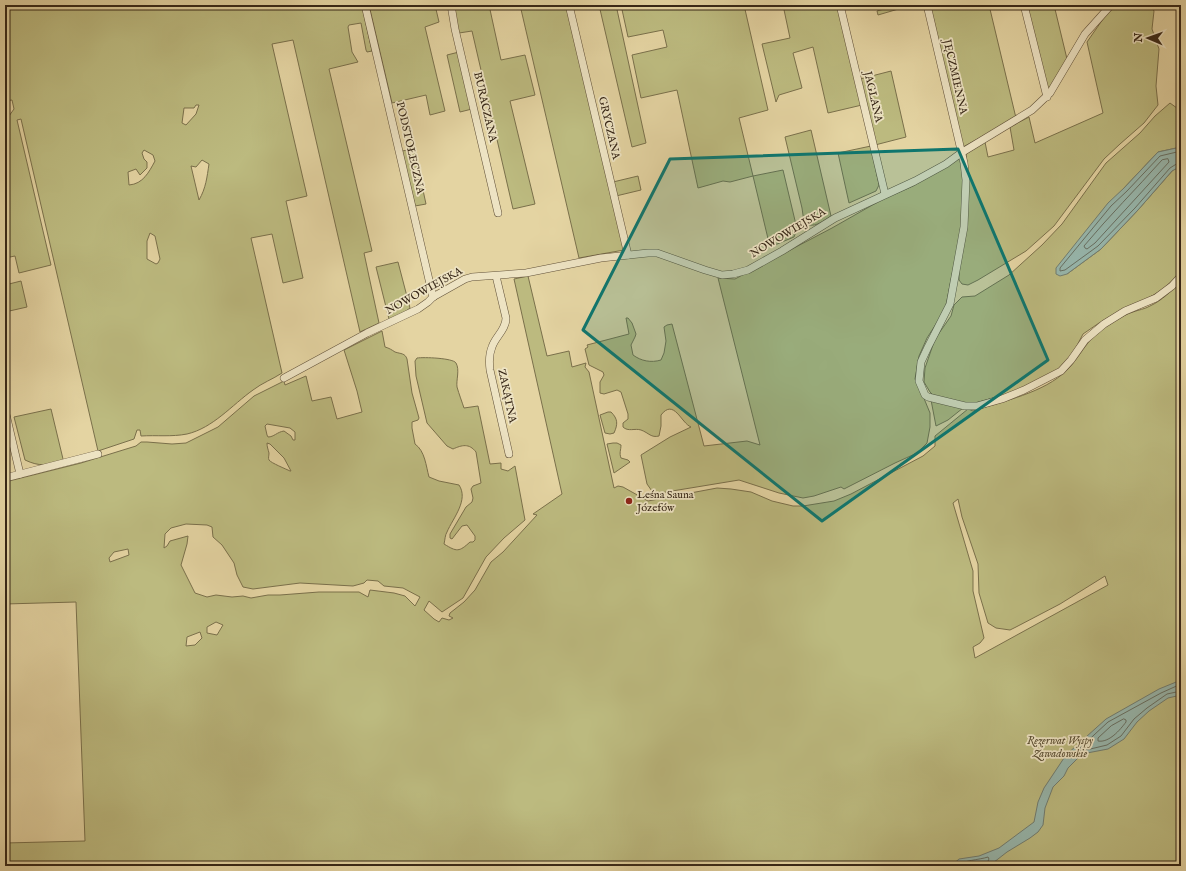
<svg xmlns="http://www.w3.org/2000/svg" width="1186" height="871" font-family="'IM FELL English',serif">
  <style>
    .green { fill: #bcba7f; stroke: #7a704b; fill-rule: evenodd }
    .water { fill: #97b7ad; stroke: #717d71 }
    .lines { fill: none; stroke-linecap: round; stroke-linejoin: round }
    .shore { stroke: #676f62; stroke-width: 1 }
    .street-casing { stroke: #62523a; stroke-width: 8 }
    .street { stroke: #ede3c3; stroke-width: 7 }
    .marked { fill: #0f766e; fill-opacity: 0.2; stroke: #0f766e; stroke-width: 3; stroke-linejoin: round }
    .poi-dot { fill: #8f2418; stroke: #ede3c3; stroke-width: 1.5 }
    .labels { text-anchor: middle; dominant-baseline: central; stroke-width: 3.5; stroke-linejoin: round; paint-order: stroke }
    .street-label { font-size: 11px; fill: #372717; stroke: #ede3c3 }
    .poi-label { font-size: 11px; fill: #372717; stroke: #ede3c3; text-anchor: start }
    .park-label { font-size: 11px; font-style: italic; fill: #584c31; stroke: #ede3c3 }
  </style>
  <rect width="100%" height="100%" fill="#e4d4a2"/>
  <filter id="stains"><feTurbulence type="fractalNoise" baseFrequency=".005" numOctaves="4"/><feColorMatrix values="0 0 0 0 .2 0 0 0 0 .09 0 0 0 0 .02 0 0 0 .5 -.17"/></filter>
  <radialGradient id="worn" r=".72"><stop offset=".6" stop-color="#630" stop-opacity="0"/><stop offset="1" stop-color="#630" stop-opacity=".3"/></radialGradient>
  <g class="green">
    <path d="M 5,5 L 362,5 L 372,51 L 367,52 L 366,50 L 361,23 L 349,25 L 348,27 L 352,52 L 358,62 L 329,69 L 372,251 L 364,253 L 379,323 L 360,332 L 293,40 L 272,44 L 307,196 L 286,201 L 303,278 L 283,283 L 272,234 L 251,238 L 282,373 C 273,379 262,383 253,390 C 232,405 213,428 187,434 C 172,437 156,435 141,436 L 140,430 L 137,430 L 134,439 L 98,451 L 21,119 L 17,120 L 51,265 L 19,273 L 15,256 L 5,258 L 5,116 L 9,116 L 14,109 L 12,100 L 5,101 ZM 196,105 L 199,105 L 196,114 L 186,125 L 182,123 L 184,108 L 194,108 ZM 144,150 L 153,155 L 155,161 C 149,172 143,184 129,185 L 128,172 L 136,169 L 140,175 L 147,168 L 147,162 L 144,159 L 142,153 ZM 202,160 L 209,164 C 207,177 206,188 199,200 L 191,166 L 196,167 ZM 150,233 L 155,236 L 160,259 L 158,263 L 156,264 L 147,259 L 147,241 Z"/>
    <polygon points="369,5 435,5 439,22 425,27 445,111 430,115 426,95 392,103"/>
    <polygon points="452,5 489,5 501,60 525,55 535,95 510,101 535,204 513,209 472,31 459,33"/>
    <polygon points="520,5 567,5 624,250 579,258"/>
    <polygon points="599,5 616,5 646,143 632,147"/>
    <polygon points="621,5 744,5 768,110 739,118 753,176 783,170 797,229 794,237 770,247 753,176 730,182 723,181 698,188 677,90 641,98 632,55 667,47 663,30 628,37"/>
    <polygon points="783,5 838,5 862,105 828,113 813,47 793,53 802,88 779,95 776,102 762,44 790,38"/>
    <polygon points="898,5 912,5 878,15 877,11"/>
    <polygon points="930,5 989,5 1016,118 963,147"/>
    <polygon points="1026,5 1054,5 1067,59 1047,93"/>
    <polygon points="1115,5 1151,5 1154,11 1152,29 1159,49 1156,86 1158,105 1144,123 1120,144 1104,159 1054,226 1026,251 978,280 968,285 962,284 959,280 959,272 967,187 966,154 985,142 988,157 1014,150 1010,127 1029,117 1035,143 1103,113 1087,42 1110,9"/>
    <polygon points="459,52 472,109 460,112 447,55"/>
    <polygon points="891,71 906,137 875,145 860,79"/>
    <polygon points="1170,103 1181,111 1181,147 1158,152 1124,188 1067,274 1101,249 1138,210 1173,170 1181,166 1181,272 1175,278 1162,290 1145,300 1129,306 1099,323 1083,334 1072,355 1059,369 1014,392 968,405 933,395 930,392 924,382 925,368 935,339 951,316 954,305 962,297 975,296 1009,275 1042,245 1062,224 1106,163 1140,133 1155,116"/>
    <path d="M 811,130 L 831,216 C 823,221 813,230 804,222 L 802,208 L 785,137 Z"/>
    <polygon points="871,146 879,185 876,191 849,203 838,153"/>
    <polygon points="414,149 426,204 415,206 402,151"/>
    <path d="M 960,158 L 964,170 L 961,230 L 945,310 L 927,338 L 919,356 L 915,379 L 923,396 L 930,413 L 930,427 L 927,443 L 917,453 L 895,463 L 844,489 L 841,487 L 814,496 L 803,498 L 779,493 L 739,480 L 654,494 L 647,484 L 641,455 L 670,437 L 691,427 C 681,423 674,398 661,415 L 661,426 L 659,436 C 651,438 649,433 641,430 C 635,428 628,432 623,427 L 623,423 L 628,419 L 628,414 L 621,392 L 617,390 L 604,394 L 600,393 L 600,382 L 604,375 L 603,372 L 589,365 L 585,349 L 588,347 L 587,345 L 629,334 L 626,318 L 628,318 L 632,323 L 636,334 L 635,337 L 631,345 L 633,355 C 641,361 651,363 661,360 L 664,353 L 666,341 L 664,327 L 667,325 L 672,324 L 704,446 L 747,441 L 760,445 L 718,278 L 735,279 L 832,228 L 883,199 L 913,186 Z"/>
    <polygon points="638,176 641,190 616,196 613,182"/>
    <polygon points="398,262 410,308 398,317 389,319 376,267"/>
    <path d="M 528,276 L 547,356 L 569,351 L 572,367 L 586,363 L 585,367 L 589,372 L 614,488 L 618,486 L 623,487 L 648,501 L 717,488 L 731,489 L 751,492 L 772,501 L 793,506 L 803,506 L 834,501 L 851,494 L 923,456 L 935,446 L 935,436 L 968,409 L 973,411 C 1003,401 1044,393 1067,370 C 1080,357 1086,341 1101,330 C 1110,324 1123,315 1133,312 C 1138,310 1145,309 1150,306 C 1161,301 1173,290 1181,281 L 1181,866 L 5,866 L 5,843 L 85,841 L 76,602 L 5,604 L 5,482 L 81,463 L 136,446 L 141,442 L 147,442 L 172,444 L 186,443 L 218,427 L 254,396 L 284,381 L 285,385 L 306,376 L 312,401 L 331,397 L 337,419 L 362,412 L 357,391 L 344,350 L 382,331 L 385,347 C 389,348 392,350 395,352 C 401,354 405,353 407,359 L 412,393 L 419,418 L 418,420 L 412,422 L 412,428 L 415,444 C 425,451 426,466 429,477 L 439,481 L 459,485 C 469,500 453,518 447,532 C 445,535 445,540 444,544 C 457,552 459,552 470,542 L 473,542 L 475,540 L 475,536 L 467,525 L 462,526 L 452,539 L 450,538 L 450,534 L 466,507 L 472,502 L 473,498 L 471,489 L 473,486 L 481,483 L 476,452 C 469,443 462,445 453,449 L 447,446 L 427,423 L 416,376 L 415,361 L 417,358 C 424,357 453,358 456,363 C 460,370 456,380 457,387 C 459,394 462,402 464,408 L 478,406 L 490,464 L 501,463 L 501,469 L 508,471 L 515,466 L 525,520 L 504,538 L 486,557 L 463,598 L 442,612 L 429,601 L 424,610 L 434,619 L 439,622 L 442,618 L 449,620 L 453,618 L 449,616 L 450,613 L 464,602 L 475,590 L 491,562 L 503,552 L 537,515 L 533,514 L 562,494 L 514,279 ZM 267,424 L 290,428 L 295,432 L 295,440 L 293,440 L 291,436 L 284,431 C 277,432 274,437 268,437 L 267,435 L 265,426 ZM 267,443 L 270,444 L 284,458 L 291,471 L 290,471 C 286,469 271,463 269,460 C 268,458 269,456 269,453 C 268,449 267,447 267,443 ZM 958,499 L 962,517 L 978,564 L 979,593 L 988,623 L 996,628 L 1010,630 L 1016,627 L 1060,604 L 1105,576 L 1108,585 L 975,658 L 973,647 L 980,643 L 984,638 L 973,591 L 973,571 L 953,503 ZM 186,524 L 207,525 L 212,527 L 213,537 L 222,545 L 234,563 L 237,575 L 243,587 L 253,589 L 300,583 L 353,586 L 364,583 L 367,580 L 378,581 L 384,586 L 403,588 L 420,597 L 415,606 L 405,596 L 394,593 L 370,590 L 368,597 L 359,592 L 319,592 L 280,595 L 268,595 L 251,598 L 243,596 L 232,597 L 216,595 L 207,597 L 195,593 L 181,565 L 187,544 L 188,536 L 170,541 L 167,546 L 164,548 L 165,534 L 171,528 ZM 128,549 L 129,555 L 110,562 L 109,558 L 114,552 ZM 216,622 L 223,625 L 217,635 L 207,633 L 207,627 ZM 200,632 L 202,638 L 195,645 L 186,646 L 187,637 Z"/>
    <polygon points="21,281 27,307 5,312 5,285"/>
    <polygon points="931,400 963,408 948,420 936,426"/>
    <path d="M 51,409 L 63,459 L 62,461 C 46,465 40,467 25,460 L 14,417 Z"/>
    <path d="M 608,412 L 611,412 C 618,419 618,424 614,433 L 610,434 L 605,433 L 600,415 Z"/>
    <path d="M 613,443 L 617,443 L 621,445 C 621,450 619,453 621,458 L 628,460 L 630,462 L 614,473 L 607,444 Z"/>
  </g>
  <g class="water">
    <polygon points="1181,147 1181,166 1172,171 1138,210 1101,249 1067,274 1060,276 1056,274 1056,268 1108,203 1124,188 1158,152"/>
    <polygon points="1181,680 1181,695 1168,698 1149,711 1137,722 1124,739 1108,749 1087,753 1080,756 1068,768 1064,776 1053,787 1045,808 1043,825 1038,832 1030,838 1007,852 989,866 978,866 977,864 973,866 951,866 959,859 979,856 999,848 1034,822 1038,802 1044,788 1066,755 1106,719 1159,689"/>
  </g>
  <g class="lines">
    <g class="shore">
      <polyline points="1181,151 1160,156 1127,191 1111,206 1060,268 1060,271 1065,270 1098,246 1135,208 1170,168 1178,163 1181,163"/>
      <path d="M 1168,159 L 1169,162 L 1095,243 L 1087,249 L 1085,248 L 1084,246 C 1109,216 1136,189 1162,160 Z"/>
      <polyline points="1181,684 1161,693 1108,722 1080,748 1080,750 1082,751 1107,745 1121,736 1134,719 1147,708 1167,694 1181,691"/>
      <path d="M 1124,719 L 1126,720 L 1126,722 C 1120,730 1109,743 1098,741 L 1098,738 L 1111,726 Z"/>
      <path d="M 957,866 C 963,860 979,860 988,857 L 989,859 L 987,863 L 986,866"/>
    </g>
    <g class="street-casing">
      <g id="street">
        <polyline points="365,5 433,297"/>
        <polyline points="451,5 455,29 498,213"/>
        <polyline points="569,5 628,255"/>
        <polyline points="840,5 885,194"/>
        <polyline points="927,5 964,163 966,180 964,227 950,304 928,347 921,362 919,381 925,395 928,397 965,406 977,406 1002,399 1024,390 1061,371 1071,360 1085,340 1104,324 1125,311 1156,298 1172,286 1181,276"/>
        <polyline points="1024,5 1047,97"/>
        <path d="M 496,276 L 506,318 C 506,330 495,337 492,347 C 489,354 489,362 490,370 L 509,454"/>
        <polyline points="284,378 367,333 418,309 428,302 433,297 465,279 472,277 526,273 601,258 648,253 657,253 705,270 722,275 733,274 748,270 782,251 835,218 915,181 946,164 961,153 1032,110 1050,93 1085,34 1111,5"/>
        <polyline points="5,410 20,474"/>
        <polyline points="5,478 98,454"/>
      </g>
    </g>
    <use href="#street" class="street"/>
  </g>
  <path class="marked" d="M 958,149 L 1048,360 L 822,521 L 583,330 L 670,159 Z"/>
  <circle class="poi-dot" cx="629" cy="501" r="4"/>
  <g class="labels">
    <g class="street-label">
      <text transform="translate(955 77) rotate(77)">JĘCZMIENNA</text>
      <text transform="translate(873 97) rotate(77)">JAGLANA</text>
      <text transform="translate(485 107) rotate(77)">BURACZANA</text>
      <text transform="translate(609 128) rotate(77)">GRYCZANA</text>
      <text transform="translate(410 148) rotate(77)">PODSTOŁECZNA</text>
      <text transform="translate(788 233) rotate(-31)">NOWOWIEJSKA</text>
      <text transform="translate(424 291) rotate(-29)">NOWOWIEJSKA</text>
      <text transform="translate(507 396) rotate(78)">ZAKĄTNA</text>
    </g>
    <g class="poi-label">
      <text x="637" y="495">Leśna Sauna<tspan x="637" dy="13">Józefów</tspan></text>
    </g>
    <g class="park-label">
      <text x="1060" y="741">Rezerwat Wyspy<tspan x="1060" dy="13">Zawadowskie</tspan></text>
    </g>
  </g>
  <rect width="1186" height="871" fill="none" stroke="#e4d4a2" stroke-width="20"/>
  <rect x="6" y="6" width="1174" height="859" fill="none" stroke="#372717" stroke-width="2"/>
  <rect x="10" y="10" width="1166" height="851" fill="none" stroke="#372717"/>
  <g transform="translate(1148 38) rotate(272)" stroke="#ede3c3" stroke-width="3" paint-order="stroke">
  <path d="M0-3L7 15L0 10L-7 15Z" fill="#372717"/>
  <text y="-6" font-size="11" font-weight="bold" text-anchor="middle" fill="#372717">N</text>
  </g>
  <rect width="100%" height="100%" filter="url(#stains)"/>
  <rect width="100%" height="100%" fill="url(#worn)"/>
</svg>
